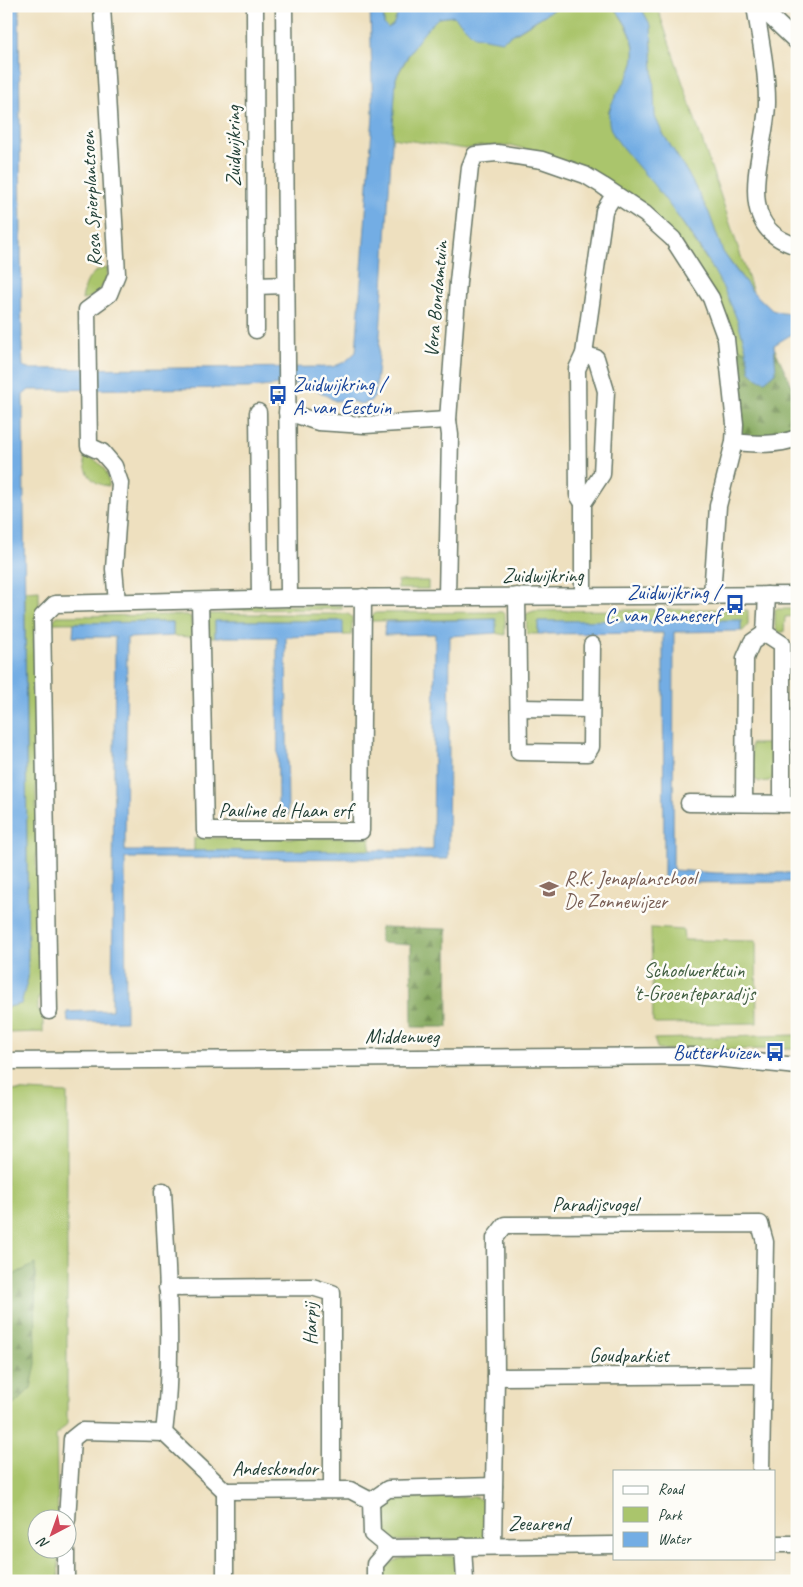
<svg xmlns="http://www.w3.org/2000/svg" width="803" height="1587" font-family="Caveat,sans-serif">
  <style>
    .green { fill: #aac56c; stroke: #648150 }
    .forest { fill: url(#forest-firs); stroke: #53744a }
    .water { fill: #73ade4; stroke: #49758c }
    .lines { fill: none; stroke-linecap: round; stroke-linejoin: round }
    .street-casing { stroke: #677665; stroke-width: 19 }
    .street { stroke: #fff; stroke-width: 16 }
    .labels { text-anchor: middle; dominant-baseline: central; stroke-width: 5; stroke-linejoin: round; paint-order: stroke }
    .street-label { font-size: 20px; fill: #1f3d34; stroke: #fdfcf7 }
    .transit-label { font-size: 20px; fill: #164399; stroke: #fdfcf7; text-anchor: end }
    .education-label { font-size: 20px; fill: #785e54; stroke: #fdfcf7; text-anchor: start }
    .park-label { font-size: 20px; fill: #425f42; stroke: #fdfcf7 }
  </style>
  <defs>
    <pattern id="forest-firs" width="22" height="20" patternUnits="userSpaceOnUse" patternTransform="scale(1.25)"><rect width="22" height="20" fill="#87aa60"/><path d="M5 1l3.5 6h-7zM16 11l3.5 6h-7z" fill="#6e8c50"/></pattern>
  </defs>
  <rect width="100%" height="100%" fill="#fdfcf7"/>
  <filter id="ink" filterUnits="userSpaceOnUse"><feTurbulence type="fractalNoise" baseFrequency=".02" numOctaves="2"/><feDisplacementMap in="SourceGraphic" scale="10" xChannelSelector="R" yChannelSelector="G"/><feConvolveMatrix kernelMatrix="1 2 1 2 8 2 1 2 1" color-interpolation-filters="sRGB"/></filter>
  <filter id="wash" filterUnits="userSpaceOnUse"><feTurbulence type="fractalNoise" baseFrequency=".0096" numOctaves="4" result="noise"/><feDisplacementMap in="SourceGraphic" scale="20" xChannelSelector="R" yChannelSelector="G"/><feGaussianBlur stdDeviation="1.12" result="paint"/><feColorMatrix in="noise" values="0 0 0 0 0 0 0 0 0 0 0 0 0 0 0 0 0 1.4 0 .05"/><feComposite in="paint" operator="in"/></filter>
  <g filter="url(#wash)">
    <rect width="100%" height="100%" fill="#eee0bf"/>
    <g class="green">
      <polygon points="383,6 401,6 393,25 388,28 384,24"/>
      <path d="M 559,6 L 613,6 C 647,52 636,66 608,111 L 718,277 L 736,314 L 747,352 L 732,346 L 665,225 L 541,154 L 514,146 L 481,146 L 466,149 L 392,138 L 396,78 L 420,35 L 438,18 L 454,16 L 461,23 L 516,33 Z"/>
      <polygon points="640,6 657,6 753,292 723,252 709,213 687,172 662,132 655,117 651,26"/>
      <path d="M 108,268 C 106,284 99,297 82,300 C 85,283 89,270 108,268 Z"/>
      <path d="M 84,457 C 100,459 109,471 109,486 C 92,485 85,473 84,457 Z"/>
      <rect x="398" y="581" width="30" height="8"/>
      <polygon points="39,590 39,634 34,639 34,667 39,667 40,708 35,709 35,737 40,737 40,780 36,781 36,809 41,809 41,852 36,852 37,882 41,882 42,924 37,925 37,953 42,953 42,996 38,997 38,1011 43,1011 43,1032 6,1033 6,1010 8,1007 20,1004 28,978 25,591"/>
      <polygon points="342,605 342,609 221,610 221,606"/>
      <polygon points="727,609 727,613 737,613 738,610 748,610 748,625 743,631 741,631 741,621 538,621 538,634 527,634 526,614 534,611"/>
      <polygon points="775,609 797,609 797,616 785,617 784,632 778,632 775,627"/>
      <polygon points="502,612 505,615 505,635 496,633 495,619 370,621 370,617 375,613"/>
      <polygon points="210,614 348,614 352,617 352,635 343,635 342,621 215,621 215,637 207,637 206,616"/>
      <polygon points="187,615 191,617 192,637 173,636 173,622 51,623 57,616"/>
      <polygon points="751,744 774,744 774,777 769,781 759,782 752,777"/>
      <rect x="194" y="838" width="176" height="13"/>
      <polygon points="651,928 683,930 684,940 756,941 757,1023 655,1024 653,1022"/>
      <polygon points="797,1035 797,1049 658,1050 654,1039"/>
      <polygon points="6,1090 67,1093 67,1424 56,1436 58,1519 38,1520 38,1550 58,1550 59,1581 6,1581 6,1407 10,1408 31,1388 13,1275 6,1282"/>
      <polygon points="475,1497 488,1503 485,1539 392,1541 383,1533 381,1504 385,1498"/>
      <path d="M 457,1556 L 457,1581 L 382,1581 C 381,1549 435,1556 457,1556 Z"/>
    </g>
    <g class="forest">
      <polygon points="773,345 797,397 797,433 782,436 741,437 732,346 747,352 750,371"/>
      <polygon points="380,927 447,929 448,1027 412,1027 411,945 380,943"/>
      <polygon points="35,1264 36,1364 31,1388 10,1408 6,1407 6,1282 13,1275"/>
    </g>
    <g class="water">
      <path d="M 6,6 L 19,6 L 22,348 L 23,366 L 27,369 L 332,367 L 345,362 L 356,352 L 373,115 L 370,6 L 383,6 L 384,24 L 388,28 L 393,25 L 401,6 L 559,6 L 502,41 L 474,36 L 454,16 L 438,18 C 419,36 407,55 396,78 L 379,352 L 375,396 L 370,402 L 361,404 L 348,400 L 335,401 L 317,390 L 293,384 L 248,388 L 29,390 L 23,395 L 28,978 L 21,1004 L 8,1007 L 6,1010 Z"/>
      <path d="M 613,6 L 640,6 L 651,26 L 655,117 L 662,132 L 687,172 L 709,213 L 723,252 L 735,269 L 753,292 L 772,310 L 782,313 L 797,314 L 797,331 L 774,345 L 776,372 L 765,381 L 758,379 L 750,371 C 740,299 697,240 653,184 C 644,173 615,141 611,130 C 595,88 669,74 613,6 Z"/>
      <polygon points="496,619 496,633 450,636 448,859 125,858 126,1021 68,1022 67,1012 112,1010 115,637 73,637 74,623 173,622 173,636 127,638 125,851 433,850 435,634 384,635 385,622"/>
      <polygon points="741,620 741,631 674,632 673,870 716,873 797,873 797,882 664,883 663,633 538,634 538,621"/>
      <polygon points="215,621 343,621 343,635 286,637 288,816 278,816 277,637 215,637"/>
    </g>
  </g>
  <g filter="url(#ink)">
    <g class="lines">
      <g class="street-casing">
        <g id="street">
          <polyline points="102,6 117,274 109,294 87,310 89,446 102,452 114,466 120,483 114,569 117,602"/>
          <polyline points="255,6 256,330"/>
          <polyline points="284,6 289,598"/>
          <path d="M 755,6 C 760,38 767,69 767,102 C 767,150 728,227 797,246"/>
          <polyline points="759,6 797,42"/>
          <polyline points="256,286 286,285"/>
          <polyline points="258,412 260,599"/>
          <polyline points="287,412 318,422 365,425 448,420"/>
          <path d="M 734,442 C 756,444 775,446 797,438"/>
          <polyline points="583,503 578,495 577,369 584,354 604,211 614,195"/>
          <polyline points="517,596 519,752 587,753 591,747 592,645"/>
          <polyline points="583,596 583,503 602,474 606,391 596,358 584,354"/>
          <polyline points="447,597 450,435 448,420 458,282 470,167 475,155 497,153 542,160 585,175 603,186 645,214 673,239 711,298 726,339 735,424 734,442 718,506 712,595"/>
          <polyline points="200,601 205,831 361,831 363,597"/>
          <polyline points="765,633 782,644 782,804"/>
          <polyline points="765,633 767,595"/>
          <polyline points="519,708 590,709"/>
          <polyline points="689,803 797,804"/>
          <polyline points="744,803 745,658 752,642 765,633"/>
          <polyline points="49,1011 42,617 55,604 289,598 797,595"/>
          <polyline points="6,1061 693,1056 797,1066"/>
          <path d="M 163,1191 C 167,1271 174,1353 164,1433 L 225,1491 L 350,1490 L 371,1501 L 388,1489 L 494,1486"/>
          <polyline points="167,1288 312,1287 332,1293 332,1489"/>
          <polyline points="496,1377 762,1375"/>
          <polyline points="225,1491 225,1581"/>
          <polyline points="371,1501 372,1534 389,1548"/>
          <polyline points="67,1520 72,1439 82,1431 164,1433"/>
          <polyline points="774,1544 797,1544"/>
          <polyline points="493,1545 496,1377 495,1238 505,1225 760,1224 765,1242 761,1471"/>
          <polyline points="463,1546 465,1581"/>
          <polyline points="66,1581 66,1550"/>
          <polyline points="375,1581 375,1564 389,1548 614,1545"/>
        </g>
      </g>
      <use href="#street" class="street"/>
    </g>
  </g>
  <defs>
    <g id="bus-bare" transform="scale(1.5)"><path d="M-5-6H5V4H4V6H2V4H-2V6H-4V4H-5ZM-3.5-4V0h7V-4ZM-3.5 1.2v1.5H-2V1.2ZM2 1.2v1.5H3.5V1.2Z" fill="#1a4fb4" stroke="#fdfcf7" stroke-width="2.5" paint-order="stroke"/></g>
    <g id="school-bare" transform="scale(1.5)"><path d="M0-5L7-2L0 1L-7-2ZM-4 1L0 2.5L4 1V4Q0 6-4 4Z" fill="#8d6e63" stroke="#fdfcf7" stroke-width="2.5" paint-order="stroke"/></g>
  </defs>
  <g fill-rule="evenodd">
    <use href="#bus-bare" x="278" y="395"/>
    <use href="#bus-bare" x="735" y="604"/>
    <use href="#school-bare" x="549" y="889"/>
    <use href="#bus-bare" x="775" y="1052"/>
  </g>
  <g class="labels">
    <g class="street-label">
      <text transform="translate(233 146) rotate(-90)">Zuidwijkring</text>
      <text transform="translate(91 199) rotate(-93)">Rosa Spierplantsoen</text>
      <text transform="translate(436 299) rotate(-85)">Vera Bondamtuin</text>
      <text x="543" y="575">Zuidwijkring</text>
      <text x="285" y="810">Pauline de Haan erf</text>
      <text x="402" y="1036">Middenweg</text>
      <text x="595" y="1204">Paradijsvogel</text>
      <text transform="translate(310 1324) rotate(-91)">Harpij</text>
      <text x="629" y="1355">Goudparkiet</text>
      <text x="275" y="1468">Andeskondor</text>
      <text x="539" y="1523">Zeearend</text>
    </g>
    <g class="transit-label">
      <text x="293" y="384" text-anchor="start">Zuidwijkring /<tspan x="293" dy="23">A. van Eestuin</tspan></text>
      <text x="720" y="592">Zuidwijkring /<tspan x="720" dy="23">C. van Renneserf</tspan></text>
      <text x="760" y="1052">Butterhuizen</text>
    </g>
    <g class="education-label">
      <text x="564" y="878">R.K. Jenaplanschool<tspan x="564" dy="23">De Zonnewijzer</tspan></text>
    </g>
    <g class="park-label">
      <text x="694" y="970">Schoolwerktuin<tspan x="694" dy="23">'t-Groenteparadijs</tspan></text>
    </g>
  </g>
  <rect width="803" height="1587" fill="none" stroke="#fdfcf7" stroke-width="25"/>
  <rect x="613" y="1470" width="162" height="90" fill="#fdfcf7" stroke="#a4b0a9"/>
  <rect x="623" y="1486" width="25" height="8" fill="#ffffff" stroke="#a4b0a9"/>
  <text x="658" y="1494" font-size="15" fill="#1f3d34">Road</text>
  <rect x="623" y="1507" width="25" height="15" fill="#aac56c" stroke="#a4b0a9"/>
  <text x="658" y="1520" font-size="15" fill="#1f3d34">Park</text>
  <rect x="623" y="1532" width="25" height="15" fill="#73ade4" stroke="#a4b0a9"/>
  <text x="658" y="1544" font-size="15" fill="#1f3d34">Water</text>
  <g transform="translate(52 1534) rotate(221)"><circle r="24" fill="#fdfcf7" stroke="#a4b0a9"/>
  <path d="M0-4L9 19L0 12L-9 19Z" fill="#d1495b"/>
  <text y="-8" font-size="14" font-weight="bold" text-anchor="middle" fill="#1f3d34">N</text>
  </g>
</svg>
